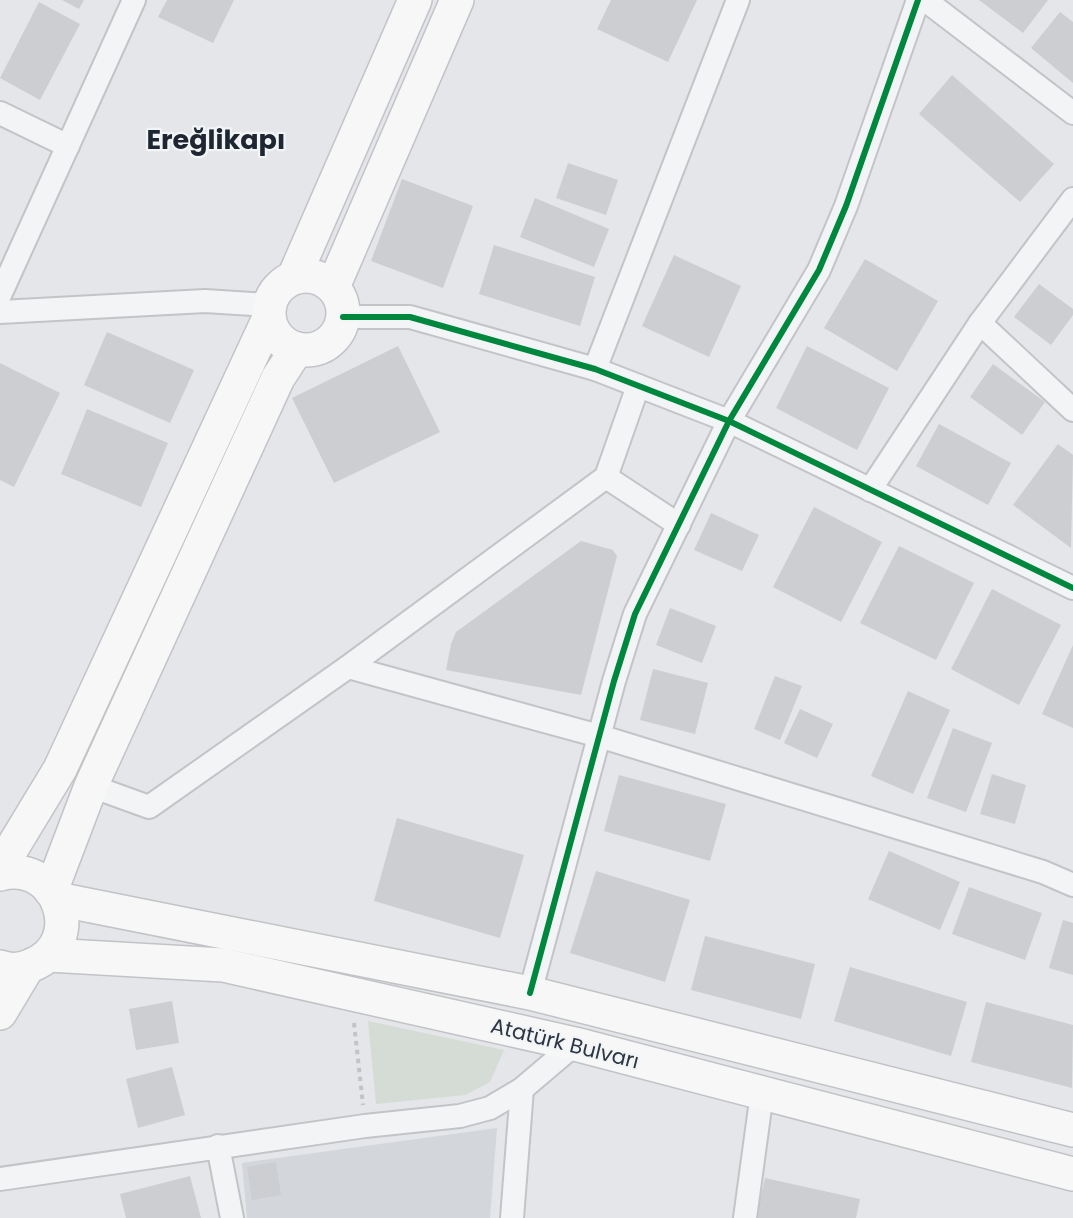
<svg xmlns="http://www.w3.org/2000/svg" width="1073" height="1218" font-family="Poppins,sans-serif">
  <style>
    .built { fill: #d3d6db }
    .green { fill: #d5dcd5 }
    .building { fill: #ccced1 }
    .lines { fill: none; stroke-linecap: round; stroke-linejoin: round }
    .street-casing { stroke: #c2c4c7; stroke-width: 26 }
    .secondary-casing { stroke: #c2c4c7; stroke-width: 36 }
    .primary-casing { stroke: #c1c3c6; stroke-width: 36 }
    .path { stroke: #c2c5c7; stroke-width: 4; stroke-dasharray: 4.5 4.5; stroke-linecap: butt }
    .street { stroke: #f3f4f5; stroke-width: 22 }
    .secondary { stroke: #f7f7f7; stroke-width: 33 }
    .primary { stroke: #f7f7f7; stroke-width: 33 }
    .cycleway-casing { stroke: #f2f5f7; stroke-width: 10 }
    .cycleway { stroke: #00873e; stroke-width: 6 }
    .labels { text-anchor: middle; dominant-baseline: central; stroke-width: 4.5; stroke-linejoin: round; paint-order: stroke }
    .street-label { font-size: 21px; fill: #2c3541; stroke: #f2f5f7 }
    .district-label { font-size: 27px; font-weight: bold; fill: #1e2631; stroke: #f2f5f7 }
  </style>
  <rect width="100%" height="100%" fill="#e4e6e9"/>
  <polygon class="built" points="497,1128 490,1218 247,1218 242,1163"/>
  <polygon class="green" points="368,1021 504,1050 490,1082 465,1095 376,1104"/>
  <g class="building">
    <polygon points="62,0 84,0 79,9"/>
    <polygon points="167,0 234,0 213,43 158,17"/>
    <polygon points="611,0 697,0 668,62 597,29"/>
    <polygon points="979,0 1048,0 1023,33"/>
    <polygon points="39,2 80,24 40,100 0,78"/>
    <polygon points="1060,12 1073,22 1073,83 1031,48"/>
    <polygon points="952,75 1054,164 1020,202 919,114"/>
    <polygon points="568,163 618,180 606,215 556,198"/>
    <polygon points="402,179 473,206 443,288 371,261"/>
    <polygon points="535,198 609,229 594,267 520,237"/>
    <polygon points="494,245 595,277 580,326 479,294"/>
    <polygon points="674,255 741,286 709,357 642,326"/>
    <polygon points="865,259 938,301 897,371 824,328"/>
    <polygon points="1039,284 1073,309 1073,315 1051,345 1014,317"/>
    <polygon points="107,332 194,370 170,423 84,385"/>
    <polygon points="398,346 440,432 334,483 292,398"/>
    <polygon points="807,346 889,388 857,450 776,408"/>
    <polygon points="0,363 60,393 14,487 0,480"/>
    <polygon points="993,364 1045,402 1022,435 970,397"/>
    <polygon points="87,409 168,443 141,507 61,474"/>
    <polygon points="939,424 1011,463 988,505 916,466"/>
    <polygon points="1058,444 1073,455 1071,548 1013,505"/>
    <polygon points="814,507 882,542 841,622 773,587"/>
    <polygon points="711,513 759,535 742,571 694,550"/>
    <polygon points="581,541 613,550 617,556 581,695 446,670 451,644 456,632"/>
    <polygon points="899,546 974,583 936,660 860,623"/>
    <polygon points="992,589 1061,625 1019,705 951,669"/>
    <polygon points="670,608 716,626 702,663 656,645"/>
    <polygon points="1073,645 1073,728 1042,714"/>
    <polygon points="653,669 708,683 695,734 640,720"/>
    <polygon points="775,676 802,686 780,740 754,729"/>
    <polygon points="908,691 950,710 913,794 871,776"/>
    <polygon points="800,709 833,724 817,758 784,743"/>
    <polygon points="953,728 992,743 966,812 927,798"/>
    <polygon points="992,774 1026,785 1015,824 980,814"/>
    <polygon points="619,775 726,804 710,861 604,831"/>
    <polygon points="397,818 524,855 500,938 374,901"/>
    <polygon points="889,851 960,882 940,930 868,899"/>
    <polygon points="596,871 690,900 665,982 570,953"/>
    <polygon points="969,887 1042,913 1025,960 952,934"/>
    <polygon points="1063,920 1073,923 1073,975 1049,968"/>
    <polygon points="705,936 815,964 801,1019 691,990"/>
    <polygon points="850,967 967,1002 951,1056 834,1021"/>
    <polygon points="172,1001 179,1043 136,1050 129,1009"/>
    <polygon points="986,1002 1073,1025 1072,1088 971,1062"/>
    <polygon points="172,1067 185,1115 138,1128 126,1079"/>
    <polygon points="276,1162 281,1195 252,1200 247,1167"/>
    <polygon points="190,1176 201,1218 126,1218 120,1194"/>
    <polygon points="765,1178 860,1199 856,1218 756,1218"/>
  </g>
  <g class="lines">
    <g class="street-casing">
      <g id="street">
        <polyline points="925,0 1073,113"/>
        <polyline points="0,113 68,146"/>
        <polyline points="0,295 134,0"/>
        <polyline points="0,312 205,301 269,305"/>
        <polyline points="343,317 410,317 595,369 729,421 1073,588"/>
        <polyline points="980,323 1073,410"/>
        <polyline points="595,369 738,0"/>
        <polyline points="606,477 679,525"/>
        <polyline points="870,490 980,323 1073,199"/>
        <polyline points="348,667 599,736 1043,872 1073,885"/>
        <polyline points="91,786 149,807 348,667 606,477 638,386"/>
        <polyline points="530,993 614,681 635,614 729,421 819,270 846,206 918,0"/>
        <polyline points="218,1146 232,1218"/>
        <polyline points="0,1179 365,1126 460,1116 490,1108 522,1089 575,1044"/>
        <polyline points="512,1218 522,1089"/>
        <polyline points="745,1218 762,1093"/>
      </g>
    </g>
    <g class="secondary-casing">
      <g id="secondary">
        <circle cx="306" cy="313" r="37"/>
        <polyline points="294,277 415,0"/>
        <polyline points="333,287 457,0"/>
        <polyline points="0,868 60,769 269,318"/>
        <polyline points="51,891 91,786 278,378 297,349"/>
        <polyline points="0,1013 27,968"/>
      </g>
    </g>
    <g class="primary-casing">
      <g id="primary">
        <path d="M 0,874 C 58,858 88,942 32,965 C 22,970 11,971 0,967"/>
        <polyline points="57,899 530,993 1073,1130"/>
        <polyline points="49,955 223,965 575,1044 1073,1174"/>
      </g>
    </g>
    <polyline class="path" points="354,1023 363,1105"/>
    <use href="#street" class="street"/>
    <use href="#secondary" class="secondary"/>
    <use href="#primary" class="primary"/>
    <g class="cycleway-casing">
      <g id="cycleway">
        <polyline points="343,317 410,317 595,369 729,421 1073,588"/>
        <polyline points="530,993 614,681 635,614 729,421 819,270 846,206 918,0"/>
      </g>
    </g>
    <use href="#cycleway" class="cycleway"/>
  </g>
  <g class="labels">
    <g class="street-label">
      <text transform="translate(565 1043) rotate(14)">Atatürk Bulvarı</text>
    </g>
    <g class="district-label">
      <text x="216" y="139">Ereğlikapı</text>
    </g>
  </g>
</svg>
